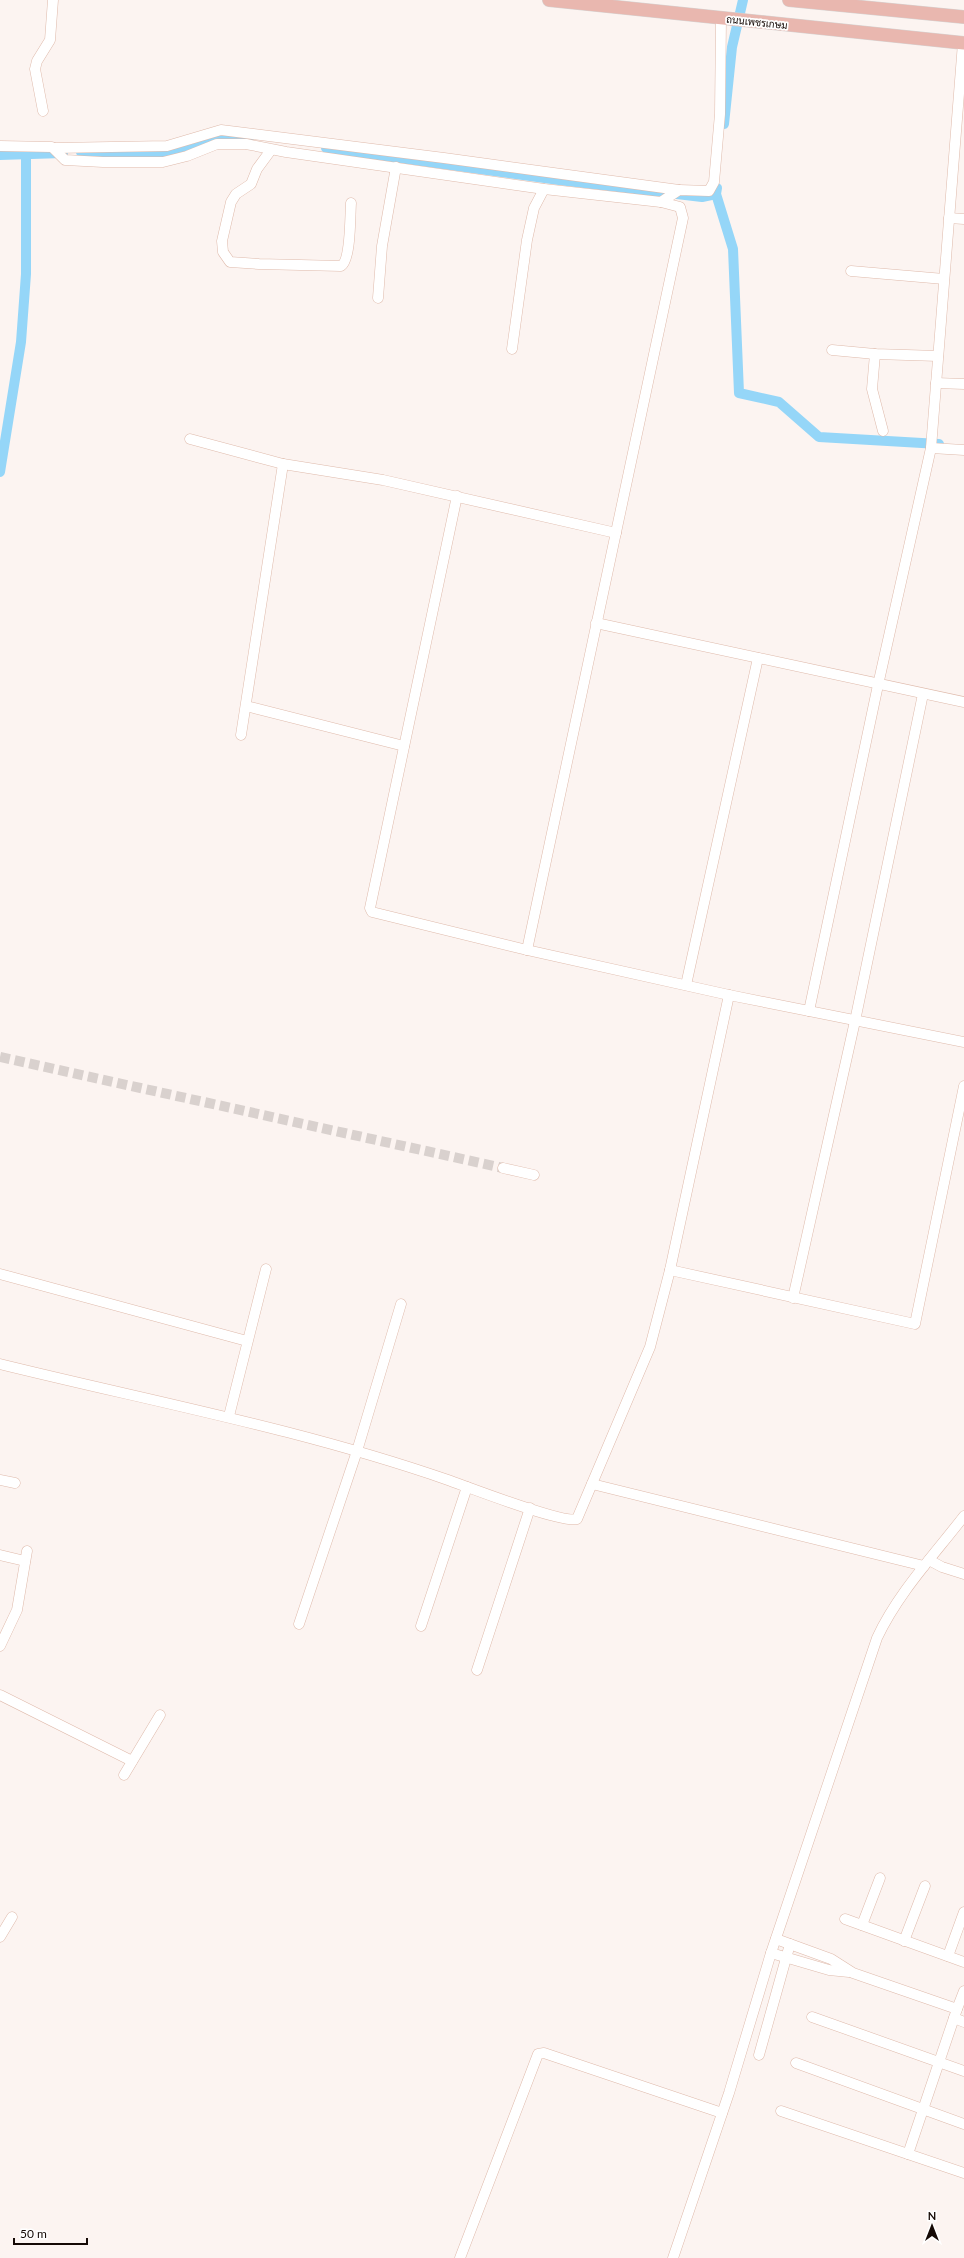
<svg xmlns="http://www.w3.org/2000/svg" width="964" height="2258" font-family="Lato,Sarabun,sans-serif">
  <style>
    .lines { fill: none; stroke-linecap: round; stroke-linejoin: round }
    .canal { stroke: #95d6f8; stroke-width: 10 }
    .minor-tunnel { stroke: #d9d1ce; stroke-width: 10; stroke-dasharray: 10 5; stroke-linecap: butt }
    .minor-casing { stroke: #dfbaab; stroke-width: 11 }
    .major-casing { stroke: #d5d3d2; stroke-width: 14 }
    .minor { stroke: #fff; stroke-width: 10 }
    .major { stroke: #e9b7af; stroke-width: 13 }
    .labels { text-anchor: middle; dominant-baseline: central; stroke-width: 3.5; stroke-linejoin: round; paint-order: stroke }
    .street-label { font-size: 10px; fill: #150905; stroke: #fff }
  </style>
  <rect width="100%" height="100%" fill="#fcf4f1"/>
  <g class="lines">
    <g class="canal">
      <polyline points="724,124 732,47 743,0"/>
      <polyline points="326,148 559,180 702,197 716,194"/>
      <polyline points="81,152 163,154 216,137 249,138"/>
      <polyline points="0,155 63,153"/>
      <polyline points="717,188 716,194 733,249 739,393 779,402 819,437 939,444"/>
      <polyline points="0,472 21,342 26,274 26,155"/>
    </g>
    <polyline class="minor-tunnel" points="0,1057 503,1168"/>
    <g class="minor-casing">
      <g id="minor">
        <polyline points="43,111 35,69 37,61 50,40 53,0"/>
        <polyline points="0,146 52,147 65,160 103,162 163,162 187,156 217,144 246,144 286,152 544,189 661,202 680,207 683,218 527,950"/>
        <polyline points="55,148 167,146 221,130 444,158 679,190"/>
        <path d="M 271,150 L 257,169 L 251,184 L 236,194 L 231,202 L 222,241 L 223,252 L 230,262 L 259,264 L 341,266 C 351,260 350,216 351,203"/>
        <polyline points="661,202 679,190 709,191 714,182 720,114 721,18"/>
        <polyline points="949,218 964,219"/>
        <polyline points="851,271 944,279"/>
        <polyline points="378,298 382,246 396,167"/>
        <polyline points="512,349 527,240 534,208 544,189"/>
        <polyline points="832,350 875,354 938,356"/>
        <polyline points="875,354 872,389 883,431"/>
        <polyline points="936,383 964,384"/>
        <polyline points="190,439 283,464 383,480 616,533"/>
        <polyline points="931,448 964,450"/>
        <polyline points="457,496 370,908 372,912 527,950 729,995 964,1042"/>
        <polyline points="596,623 964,702"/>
        <polyline points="246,706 404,746"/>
        <polyline points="241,735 283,464"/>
        <polyline points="686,985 758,658"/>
        <polyline points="809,1011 878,685 931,448 963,43"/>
        <polyline points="503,1168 534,1175"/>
        <polyline points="670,1270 915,1324 964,1086"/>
        <polyline points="0,1274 247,1341"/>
        <polyline points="793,1298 855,1021 923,694"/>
        <path d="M 0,1364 C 150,1401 301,1429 448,1480 C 468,1487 563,1524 577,1519 L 650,1347 L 670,1270 L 729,995"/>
        <polyline points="229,1416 266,1269"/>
        <polyline points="0,1480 15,1483"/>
        <polyline points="592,1484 924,1566"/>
        <polyline points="0,1555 25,1561"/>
        <polyline points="929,1560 942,1567 964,1574"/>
        <polyline points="299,1624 357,1451 401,1304"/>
        <polyline points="421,1626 467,1487"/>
        <polyline points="0,1646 17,1610 27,1551"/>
        <polyline points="477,1670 530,1508"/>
        <polyline points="0,1695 132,1761"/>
        <polyline points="124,1775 160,1715"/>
        <polyline points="845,1919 964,1962"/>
        <polyline points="862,1925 880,1878"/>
        <polyline points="0,1937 12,1917"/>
        <polyline points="776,1939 831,1959 853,1973 957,2009 908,2154"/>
        <polyline points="904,1941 925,1886"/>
        <polyline points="771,1953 829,1970 849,1972"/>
        <polyline points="948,1956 964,1912"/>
        <polyline points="957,2009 964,1991"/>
        <polyline points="812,2017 964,2071"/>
        <polyline points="954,2018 964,2022"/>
        <polyline points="759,2055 790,1944"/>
        <polyline points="796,2063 964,2124"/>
        <polyline points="781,2111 964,2173"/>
        <polyline points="460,2258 538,2054 544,2053 722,2113"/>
        <path d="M 673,2258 L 729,2093 L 771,1953 L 877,1638 C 898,1593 934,1555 964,1516"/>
      </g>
    </g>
    <g class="major-casing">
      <g id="major">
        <polyline points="549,0 964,43"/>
        <polyline points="789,0 964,17"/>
      </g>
    </g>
    <use href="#minor" class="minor"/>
    <use href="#major" class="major"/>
  </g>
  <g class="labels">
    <g class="street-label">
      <text transform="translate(757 22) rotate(6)">ถนนเพชรเกษม</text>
    </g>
  </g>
  <g transform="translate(932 2226)" stroke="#ffffff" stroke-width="3" paint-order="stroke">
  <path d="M0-3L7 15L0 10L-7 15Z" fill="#150905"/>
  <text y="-6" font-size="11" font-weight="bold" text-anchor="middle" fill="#150905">N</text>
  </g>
  <path d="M14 2238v6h73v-6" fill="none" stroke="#150905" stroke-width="2"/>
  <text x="20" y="2238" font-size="12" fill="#150905" stroke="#ffffff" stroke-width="3" paint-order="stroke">50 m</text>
</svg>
